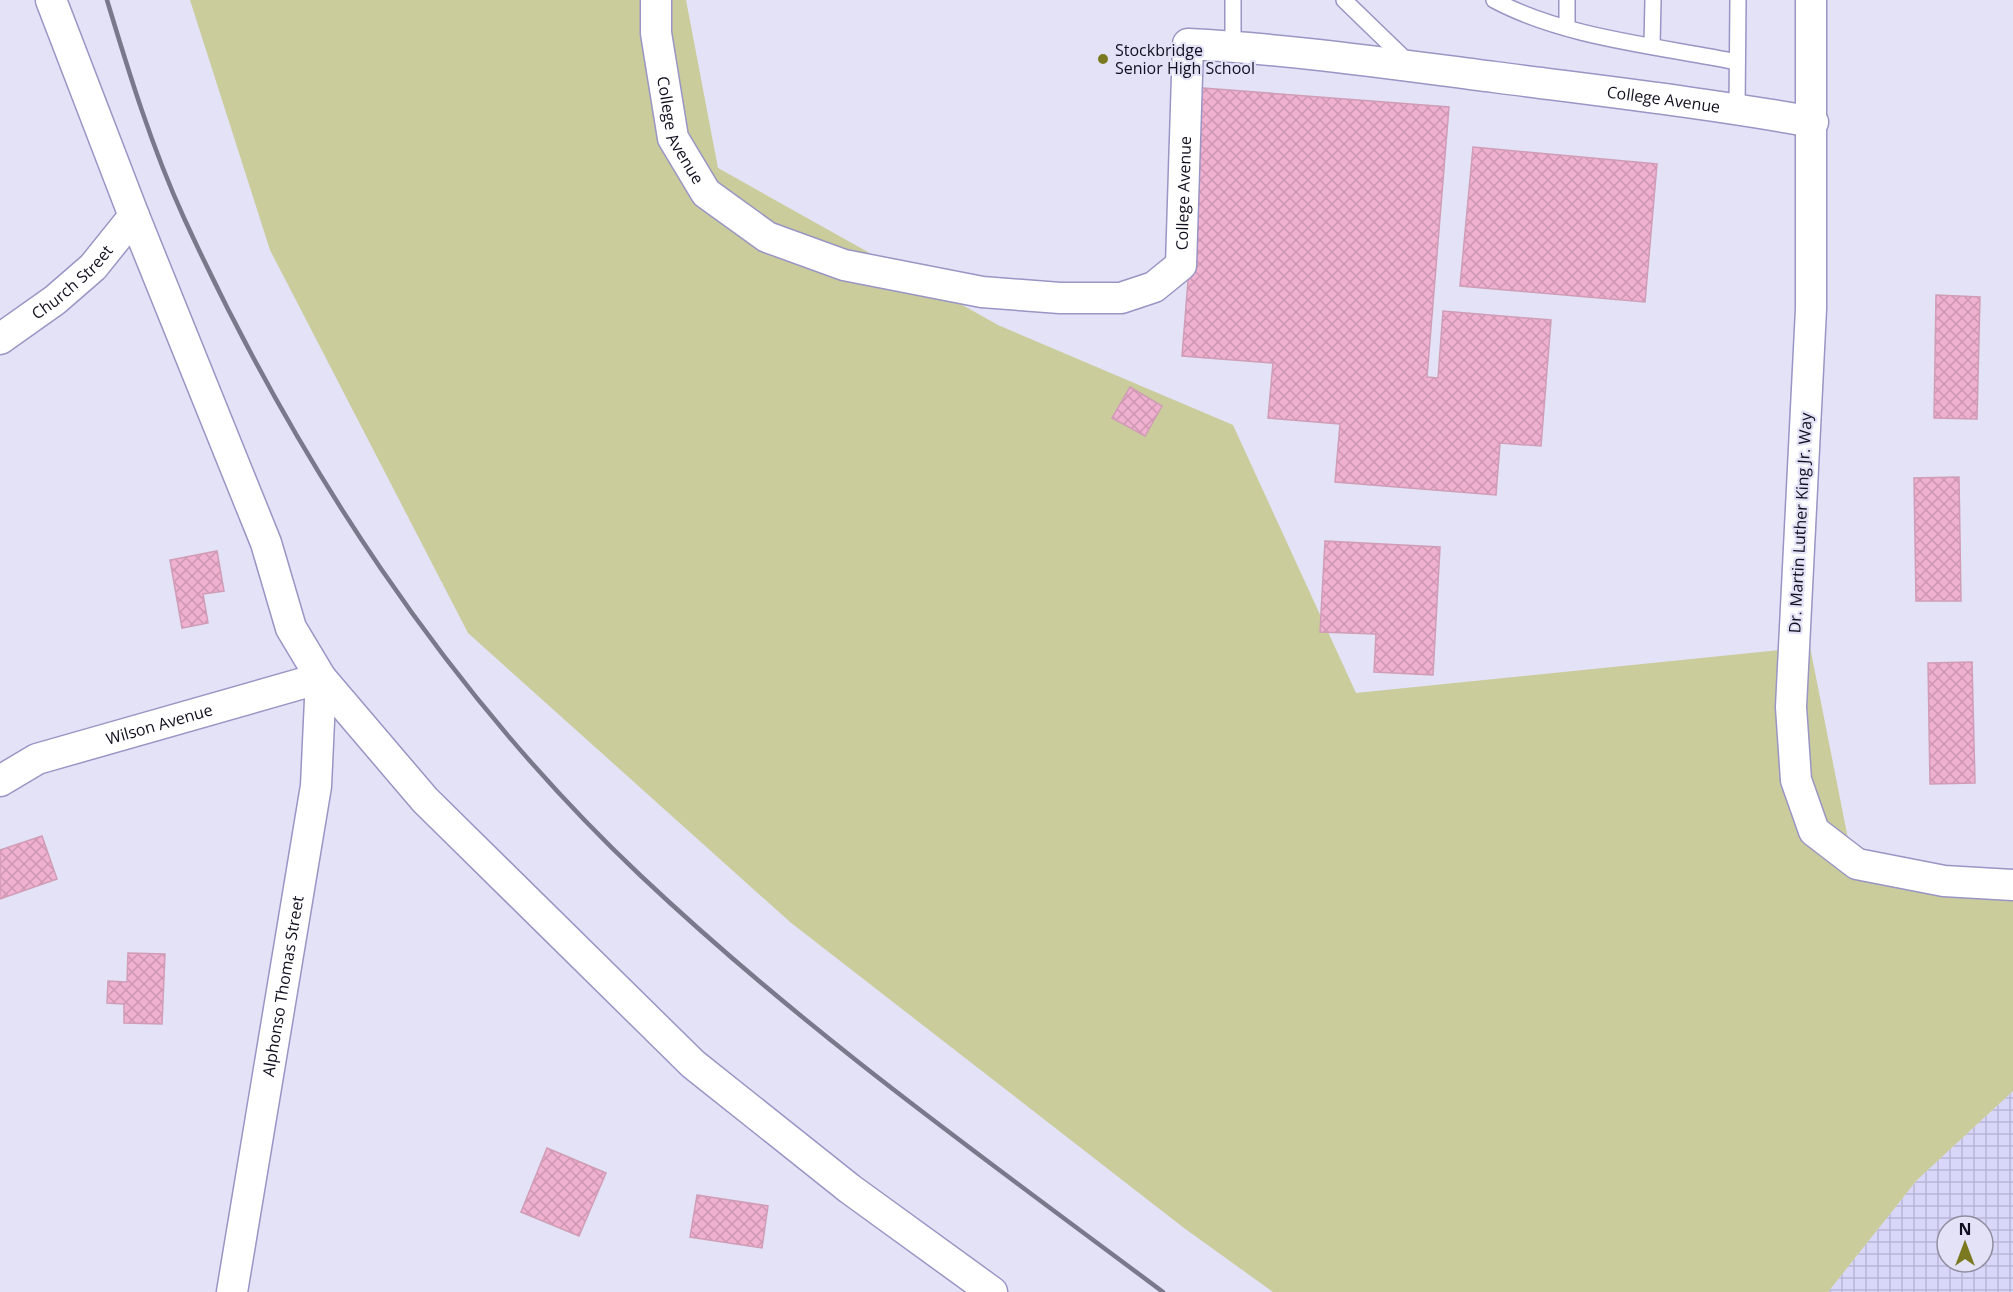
<svg xmlns="http://www.w3.org/2000/svg" width="2013" height="1292" font-family="'Open Sans',sans-serif">
  <style>
    .industrial { fill: url(#industrial-grid); fill-rule: evenodd }
    .park { fill: #cbcc9b }
    .building { fill: url(#building-cross-hatch); stroke: #d09db6; stroke-width: 1.5 }
    .lines { fill: none; stroke-linecap: round; stroke-linejoin: round }
    .service-casing { stroke: #9995c4; stroke-width: 18 }
    .minor-casing { stroke: #9995c4; stroke-width: 33 }
    .service { stroke: #fff; stroke-width: 15 }
    .minor { stroke: #fff; stroke-width: 30 }
    .rail { stroke: #7a798b; stroke-width: 4.5 }
    .poi-dot { fill: #7b791f; stroke: #e3e2f7; stroke-width: 2 }
    .labels { text-anchor: middle; dominant-baseline: central; stroke-width: 4.5; stroke-linejoin: round; paint-order: stroke }
    .poi-label { font-size: 16px; fill: #110f1f; stroke: #e3e2f7; text-anchor: start }
    .street-label { font-size: 16px; fill: #110f1f; stroke: #e3e2f7 }
  </style>
  <defs>
    <pattern id="industrial-grid" width="8" height="8" patternUnits="userSpaceOnUse" patternTransform="scale(1.5)"><rect width="8" height="8" fill="#d8d6f9"/><path d="M0 4h8M4 0v8" fill="none" stroke="#b8b6d5"/></pattern>
    <pattern id="building-cross-hatch" width="8" height="8" patternUnits="userSpaceOnUse" patternTransform="scale(1.5)"><rect width="8" height="8" fill="#f0b0cf"/><path d="M0 0l8 8M0 8l8-8" fill="none" stroke="#cd96b1"/></pattern>
  </defs>
  <rect width="100%" height="100%" fill="#e3e2f7"/>
  <path class="industrial" d="M 2013,1091 L 2013,1292 L 1828,1292 L 1917,1180 ZM 1947,1226 L 1983,1226 L 1983,1262 L 1947,1262 Z"/>
  <polygon class="park" points="190,0 686,0 718,168 998,325 1233,425 1356,693 1810,647 1855,874 2013,879 2013,1091 1917,1180 1828,1292 1273,1292 1184,1228 790,922 468,633 270,250"/>
  <g class="building">
    <polygon points="1190,87 1449,107 1427,377 1438,378 1443,311 1551,320 1541,446 1500,443 1496,495 1335,482 1340,424 1268,418 1273,363 1182,356 1202,106 1189,105"/>
    <polygon points="1473,147 1657,164 1645,302 1460,286"/>
    <polygon points="1936,295 1980,297 1977,419 1934,418"/>
    <polygon points="1130,387 1162,406 1145,436 1112,418"/>
    <polygon points="1959,477 1961,601 1916,601 1914,478"/>
    <polygon points="1325,541 1440,547 1433,675 1374,672 1376,634 1320,632"/>
    <polygon points="217,551 224,591 203,594 208,623 182,628 170,560"/>
    <polygon points="1972,662 1975,783 1930,784 1928,663"/>
    <polygon points="42,836 57,879 0,899 0,850"/>
    <polygon points="128,953 165,954 162,1024 124,1023 124,1004 107,1003 108,981 127,982"/>
    <polygon points="547,1148 606,1173 579,1236 521,1212"/>
    <polygon points="697,1195 768,1206 762,1248 690,1237"/>
  </g>
  <g class="lines">
    <g class="service-casing">
      <g id="service">
        <polyline points="1344,0 1408,62"/>
        <path d="M 1494,0 C 1565,38 1659,46 1737,62"/>
        <polyline points="1567,26 1567,0"/>
        <polyline points="1652,45 1653,0"/>
        <polyline points="1233,46 1233,0"/>
        <polyline points="1737,109 1738,0"/>
      </g>
    </g>
    <g class="minor-casing">
      <g id="minor">
        <polyline points="51,0 134,216 266,543 291,628 321,678 425,800 693,1064 850,1189 992,1292"/>
        <path id="s1" d="M 656,0 L 656,33 L 673,138 L 706,193 L 767,237 L 844,265 L 982,292 L 1060,298 L 1121,298 L 1154,287 L 1181,265 L 1188,44 C 1290,49 1392,64 1494,77 C 1601,91 1707,103 1813,122"/>
        <polyline points="1811,0 1811,309 1791,707 1796,780 1814,831 1857,864 1944,881 2013,885"/>
        <path id="s2" d="M 0,339 L 55,300 L 93,267 L 134,216"/>
        <path id="s3" d="M 0,781 L 37,759 L 321,678"/>
        <path id="s4" d="M 232,1292 L 316,786 L 321,678"/>
      </g>
    </g>
    <use href="#service" class="service"/>
    <use href="#minor" class="minor"/>
    <path class="rail" d="M 107,0 C 129,73 152,148 184,218 C 295,460 446,692 641,876 C 803,1029 985,1159 1163,1292"/>
  </g>
  <circle class="poi-dot" cx="1103" cy="59" r="6"/>
  <g class="labels">
    <g class="poi-label">
      <text x="1115" y="50">Stockbridge<tspan x="1115" dy="18">Senior High School</tspan></text>
    </g>
    <g class="street-label">
      <text stroke="none"><textPath href="#s1" startOffset="1410">College Avenue</textPath></text>
      <text stroke="none"><textPath href="#s1" startOffset="134">College Avenue</textPath></text>
      <text stroke="none"><textPath href="#s1" startOffset="782">College Avenue</textPath></text>
      <text stroke="none"><textPath href="#s2" startOffset="92">Church Street</textPath></text>
      <text transform="translate(1800 523) rotate(-87)">Dr. Martin Luther King Jr. Way</text>
      <text stroke="none"><textPath href="#s3" startOffset="170">Wilson Avenue</textPath></text>
      <text stroke="none"><textPath href="#s4" startOffset="310">Alphonso Thomas Street</textPath></text>
    </g>
  </g>
  <g transform="translate(1965 1244)"><circle r="28" fill="#e3e2f7" stroke="#8f8ea1" stroke-width="1.5"/>
  <path d="M0-4.5L10 22L0 15L-10 22Z" fill="#7b791f"/>
  <text y="-9" font-size="16" font-weight="bold" text-anchor="middle" fill="#110f1f">N</text>
  </g>
</svg>
